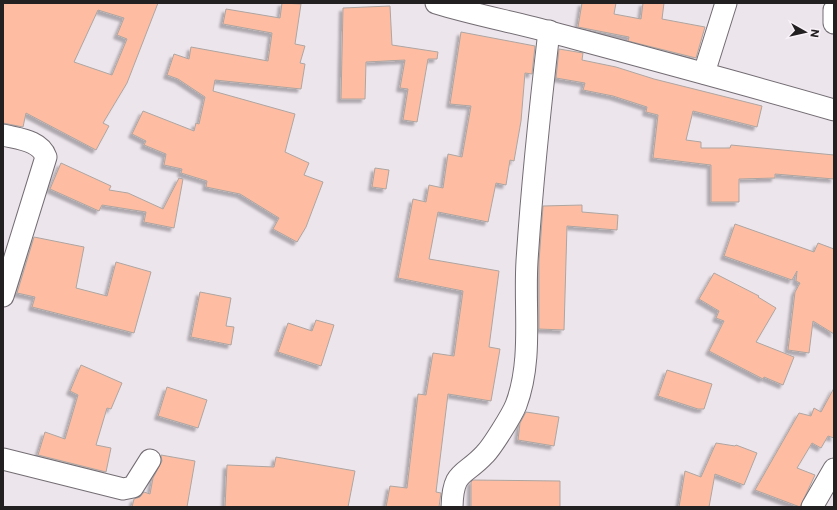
<svg xmlns="http://www.w3.org/2000/svg" width="837" height="510" font-family="Commissioner,sans-serif">
  <style>
    .building { fill: #febda2; stroke: #aea5a1; fill-rule: evenodd; filter: url(#shadow) }
    .lines { fill: none; stroke-linecap: round; stroke-linejoin: round }
    .minor-casing { stroke: #736d73; stroke-width: 23 }
    .minor { stroke: #fff; stroke-width: 21 }
  </style>
  <defs>
    <filter id="shadow"><feDropShadow dx="-3.5" dy="3.5" stdDeviation="1" flood-color="#0004"/></filter>
  </defs>
  <rect width="100%" height="100%" fill="#ece5ec"/>
  <g class="building">
    <path d="M 3,3 L 158,3 L 127,83 L 103,123 L 109,126 L 96,150 L 26,113 L 23,127 L 3,123 ZM 98,10 L 124,18 L 117,35 L 127,39 L 112,75 L 74,62 Z"/>
    <polygon points="282,3 301,4 295,44 305,46 300,63 305,64 301,89 215,80 213,91 295,114 285,152 309,163 304,175 323,182 306,227 297,242 273,229 279,218 240,194 206,187 207,181 181,173 182,169 164,165 166,154 144,145 146,141 132,134 143,111 194,131 196,123 199,124 205,97 178,79 167,75 174,54 189,59 191,47 268,61 272,33 223,24 226,9 280,18"/>
    <polygon points="582,3 616,3 614,14 641,19 643,3 664,3 662,19 705,27 696,58 628,41 629,37 578,27"/>
    <polygon points="390,6 392,45 438,52 437,59 428,59 417,122 403,120 408,89 400,88 405,60 366,62 365,99 341,99 343,8"/>
    <polygon points="461,32 535,46 532,74 525,73 521,121 514,161 510,160 506,185 496,183 488,222 438,212 429,259 499,271 489,347 500,349 491,401 448,394 436,492 441,493 439,507 386,507 390,486 407,488 418,394 426,395 433,353 454,356 463,291 398,278 413,199 426,202 429,185 443,188 448,154 462,157 471,106 450,104"/>
    <polygon points="559,49 583,53 582,60 616,67 654,79 762,106 757,127 693,111 686,140 701,142 701,148 730,148 731,145 834,155 834,179 775,174 775,178 739,179 739,202 711,202 711,165 653,158 658,115 646,112 647,107 613,96 583,90 585,83 556,78"/>
    <polygon points="61,163 111,186 109,190 128,193 163,209 179,178 183,179 174,228 144,222 146,212 102,205 99,211 50,189"/>
    <polygon points="375,168 389,170 386,189 372,187"/>
    <polygon points="582,205 582,212 618,215 617,230 567,226 564,330 539,329 539,262 543,206"/>
    <polygon points="735,224 814,252 818,243 834,249 834,334 813,321 809,353 788,350 795,292 800,283 796,281 797,271 792,280 724,256"/>
    <polygon points="34,237 84,247 76,288 107,296 116,262 151,272 134,333 32,307 35,297 17,293"/>
    <polygon points="714,273 759,296 758,297 776,308 756,342 794,357 783,385 764,377 763,379 709,351 724,321 716,318 719,311 699,299"/>
    <polygon points="200,292 231,298 226,326 234,327 231,345 191,337"/>
    <polygon points="316,320 334,325 321,366 278,352 288,323 312,331"/>
    <polygon points="81,365 122,383 111,409 107,408 96,445 111,448 106,472 38,455 45,432 65,439 78,395 70,391"/>
    <polygon points="667,370 712,384 704,409 698,409 658,396"/>
    <polygon points="167,387 207,400 198,428 158,416"/>
    <polygon points="834,388 834,438 828,436 821,448 812,443 797,468 815,475 800,507 755,490 799,413 811,416 814,408 821,412"/>
    <polygon points="526,412 559,417 554,446 518,440 520,423"/>
    <polygon points="716,443 735,446 736,445 757,453 744,485 715,474 709,507 679,507 685,471 701,477"/>
    <polygon points="161,455 195,461 187,507 132,507 134,499 140,497 144,492 150,494 153,478 162,461"/>
    <polygon points="276,457 355,471 348,507 225,507 227,465 274,467"/>
    <polygon points="473,480 560,481 560,507 471,507 471,482"/>
  </g>
  <g class="lines">
    <g class="minor-casing">
      <g id="minor">
        <path d="M 436,3 C 475,15 514,22 554,33 C 647,58 741,83 834,110"/>
        <polyline points="834,10 834,23"/>
        <polyline points="704,73 726,3"/>
        <path d="M 3,135 C 18,139 40,140 46,157 L 3,296"/>
        <polyline points="3,459 123,489 133,487 150,460"/>
        <path d="M 452,507 C 453,469 464,477 485,454 C 492,447 512,415 516,405 C 533,360 524,309 527,261 C 532,184 540,108 549,31"/>
        <polyline points="812,507 834,469"/>
      </g>
    </g>
    <use href="#minor" class="minor"/>
  </g>
  <rect width="837" height="510" fill="none" stroke="#232022" stroke-width="8"/>
  <g transform="translate(805 32) rotate(98)" stroke="#faf2f9" stroke-width="3" paint-order="stroke">
  <path d="M0-3L7 15L0 10L-7 15Z" fill="#232022"/>
  <text y="-6" font-size="11" font-weight="bold" text-anchor="middle" fill="#232022">N</text>
  </g>
</svg>
